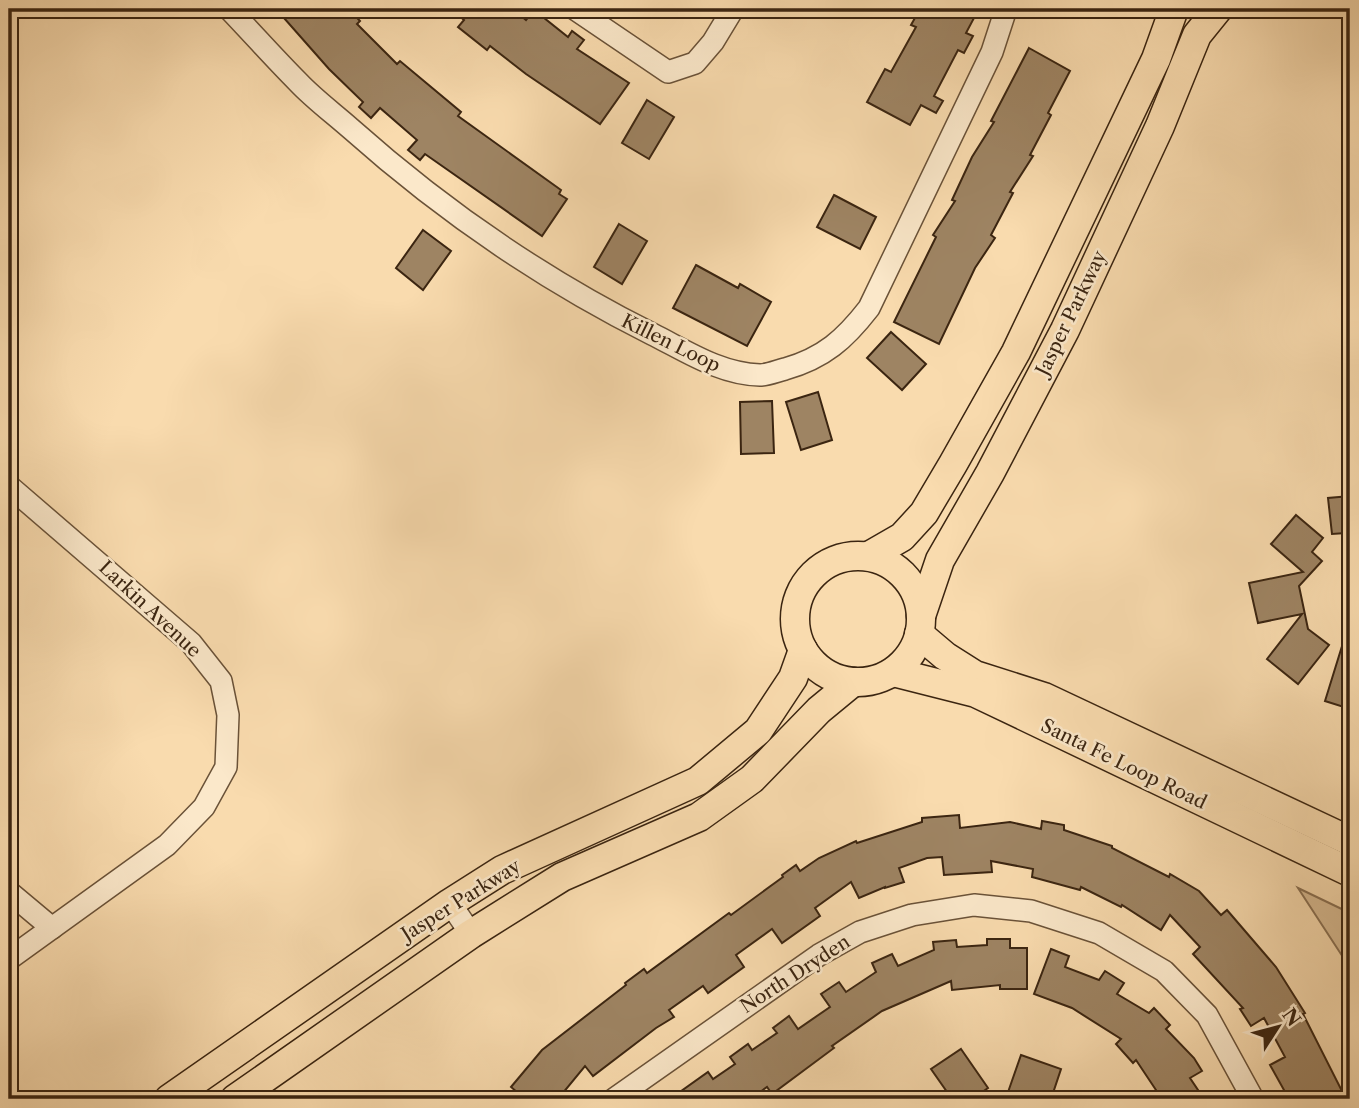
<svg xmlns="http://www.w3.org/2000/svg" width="1359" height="1108" font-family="'Libre Caslon Text',serif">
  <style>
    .green { fill: #d9bc93; stroke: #8a7052; stroke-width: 2 }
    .building { fill: #9e8463; stroke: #3b2511; stroke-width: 2 }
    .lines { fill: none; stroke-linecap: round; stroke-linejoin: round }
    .minor-casing { stroke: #6a5238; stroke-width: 24 }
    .major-casing { stroke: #3b2511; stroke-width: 31 }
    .minor { stroke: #fbe8ca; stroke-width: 21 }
    .major { stroke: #f9dbae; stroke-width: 28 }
    .labels { text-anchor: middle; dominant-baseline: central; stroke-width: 5; stroke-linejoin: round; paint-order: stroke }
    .street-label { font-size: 19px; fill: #3b2511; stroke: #fbe8ca }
  </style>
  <rect width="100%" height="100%" fill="#f9dbae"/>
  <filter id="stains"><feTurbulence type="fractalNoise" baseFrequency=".00286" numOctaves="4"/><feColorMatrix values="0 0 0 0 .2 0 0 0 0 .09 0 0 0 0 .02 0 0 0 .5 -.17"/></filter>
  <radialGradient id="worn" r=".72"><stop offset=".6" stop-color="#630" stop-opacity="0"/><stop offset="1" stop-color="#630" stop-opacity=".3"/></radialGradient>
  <polygon class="green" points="1298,888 1350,913 1350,968"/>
  <g class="building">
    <polygon points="276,9 349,9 360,21 357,24 397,64 400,61 461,112 458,116 561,190 559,194 567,199 542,236 425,154 420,160 408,150 417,140 380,108 371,118 359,107 363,102 329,69"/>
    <polygon points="452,9 513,9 526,20 534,10 568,37 572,31 584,40 577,49 629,83 600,124 526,74 490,46 487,50 458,27 464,20"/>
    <polygon points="920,9 958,9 974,18 966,33 973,36 964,53 958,50 934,96 943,101 936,113 921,105 910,125 867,102 885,69 891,72 916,27 911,25"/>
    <polygon points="1029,48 1070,71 1048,113 1051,115 1030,155 1033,156 1010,192 1013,193 991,235 995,238 975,268 939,344 894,322 936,237 933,235 955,201 952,200 972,157 994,122 991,121"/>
    <polygon points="647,100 674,117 649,159 622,143"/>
    <polygon points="834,195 876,217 860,249 817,227"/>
    <polygon points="619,224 647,241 622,284 594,267"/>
    <polygon points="423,230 451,251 423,290 396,268"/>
    <polygon points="696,265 738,288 740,284 771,302 747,346 673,308"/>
    <polygon points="891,332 926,364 902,390 867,358"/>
    <polygon points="818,392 832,440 801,450 786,402"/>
    <polygon points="772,401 774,453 741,454 740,402"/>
    <polygon points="1350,496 1350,528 1346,533 1332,534 1328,498"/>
    <polygon points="1296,515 1323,538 1312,552 1322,561 1299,586 1308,629 1329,645 1298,684 1267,659 1302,614 1258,623 1249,583 1303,572 1271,544"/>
    <polygon points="1347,630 1350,630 1350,709 1325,701"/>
    <polygon points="959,815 960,828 1010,822 1041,829 1042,821 1064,825 1064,830 1112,846 1112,848 1169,877 1170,874 1199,891 1221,915 1227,910 1276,967 1305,1013 1303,1014 1346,1099 1289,1099 1270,1065 1285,1057 1264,1018 1251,1026 1240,1009 1243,1008 1193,954 1200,947 1170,915 1161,930 1122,905 1121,907 1081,887 1080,890 1032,877 1033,869 991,861 992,872 944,875 942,857 927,858 899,868 904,882 885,888 885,887 859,898 851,882 815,908 820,916 782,943 772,929 736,955 744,967 708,993 703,986 669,1010 674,1017 656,1028 593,1076 585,1066 558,1099 525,1099 511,1087 542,1050 626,985 625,983 644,969 647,973 729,913 731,915 783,877 782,875 796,865 800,871 819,858 856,841 857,843 922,822 922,818"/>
    <polygon points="987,939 1010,939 1010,948 1027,948 1027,989 1000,989 1000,985 952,990 951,981 882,1011 832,1046 834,1048 772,1094 767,1087 750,1099 670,1099 708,1072 713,1079 735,1064 730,1057 748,1044 752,1050 777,1033 773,1028 789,1016 798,1029 830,1007 821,994 839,982 846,992 876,972 872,963 892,954 898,966 934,950 933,942 956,940 957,947 987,945"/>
    <polygon points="1051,949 1069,956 1065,967 1099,980 1105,971 1124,983 1117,994 1149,1013 1154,1008 1170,1025 1166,1029 1194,1058 1202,1071 1190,1078 1200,1093 1190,1099 1162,1099 1136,1060 1133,1063 1116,1044 1121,1039 1072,1008 1034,994"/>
    <polygon points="961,1049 988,1088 972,1099 952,1099 931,1069"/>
    <polygon points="1021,1055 1061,1069 1051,1099 1019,1099 1007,1095"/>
  </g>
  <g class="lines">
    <g class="minor-casing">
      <g id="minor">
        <path d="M 229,9 C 252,33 275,59 298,82 C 314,99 333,113 350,128 C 442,210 542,279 652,334 C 686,351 720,374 760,375 C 768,375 777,371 785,369 C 824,358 845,339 869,308 L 992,52 L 1006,9"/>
        <polyline points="575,9 668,72 695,63 713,42 733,9"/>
        <polyline points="9,486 191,643 221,681 228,715 226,767 204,807 167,845 9,959"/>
        <polyline points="9,892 52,928"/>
        <polyline points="450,903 471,934"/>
        <polyline points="614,1099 819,955 860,932 912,915 974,905 1031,911 1099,933 1164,971 1207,1015 1253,1099"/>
      </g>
    </g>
    <g class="major-casing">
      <g id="major">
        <polyline points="869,556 902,537 924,513 953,464 1016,352 1156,59 1174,9"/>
        <circle cx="858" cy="619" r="63"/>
        <polyline points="921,616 940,560 990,473 1065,330 1160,126 1197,35 1218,9"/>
        <polyline points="919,634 945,656 975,675 1044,697 1350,841"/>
        <polyline points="893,672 976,693 1350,872"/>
        <polyline points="169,1099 450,903 502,870 698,781 758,731 793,678 803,650"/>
        <polyline points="235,1099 471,934 562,877 699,817 752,779 819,710 853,682"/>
      </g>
    </g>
    <use href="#minor" class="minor"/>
    <use href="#major" class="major"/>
  </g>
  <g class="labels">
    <g class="street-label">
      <text transform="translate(1071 313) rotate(-64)">Jasper Parkway</text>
      <text transform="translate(671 343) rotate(26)">Killen Loop</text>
      <text transform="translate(150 609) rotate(43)">Larkin Avenue</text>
      <text transform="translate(1124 764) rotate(26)">Santa Fe Loop Road</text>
      <text transform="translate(461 900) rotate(-32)">Jasper Parkway</text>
      <text transform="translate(795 974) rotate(-33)">North Dryden</text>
    </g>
  </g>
  <rect width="1359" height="1108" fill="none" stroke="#f9dbae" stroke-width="35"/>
  <rect x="10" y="10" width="1338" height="1087" fill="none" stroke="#3b2511" stroke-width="3.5"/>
  <rect x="18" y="18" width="1324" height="1073" fill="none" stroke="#3b2511" stroke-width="2"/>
  <g transform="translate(1278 1027) rotate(54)" stroke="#fbe8ca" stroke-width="5" paint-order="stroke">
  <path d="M0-5L12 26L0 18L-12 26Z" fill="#3b2511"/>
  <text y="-10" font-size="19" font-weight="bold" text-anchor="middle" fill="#3b2511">N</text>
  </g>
  <rect width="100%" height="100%" filter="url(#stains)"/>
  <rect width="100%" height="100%" fill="url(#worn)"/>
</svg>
